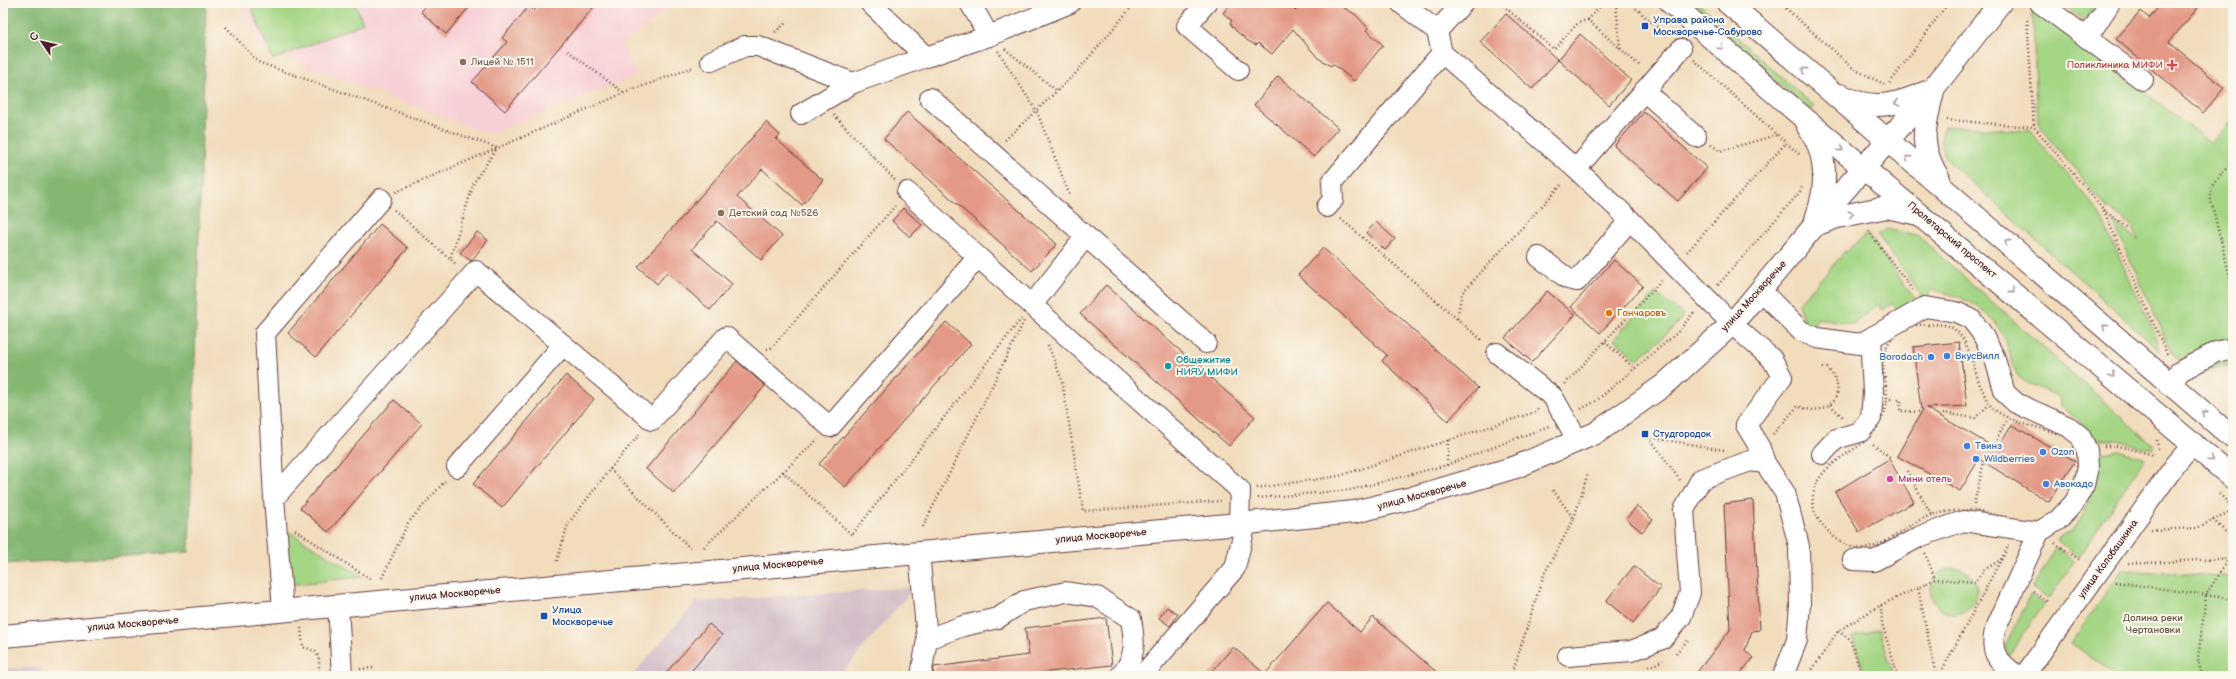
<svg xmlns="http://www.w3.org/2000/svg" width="2236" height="679" font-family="'Balsamiq Sans',sans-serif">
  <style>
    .built { fill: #f7cfd5 }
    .industrial { fill: #d2bdc8 }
    .green { fill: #a5d685; stroke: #787a58 }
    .forest { fill: #84b772; stroke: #676b4e }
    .building { fill: #e39985 }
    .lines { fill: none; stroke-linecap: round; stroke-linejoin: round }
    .minor-casing { stroke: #633b41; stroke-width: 22 }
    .major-casing { stroke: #633b41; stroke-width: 24 }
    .path { stroke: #633b41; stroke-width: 2.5; stroke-dasharray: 1 3; stroke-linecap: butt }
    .minor { stroke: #fff; stroke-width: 20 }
    .major { stroke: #fff; stroke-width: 22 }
    .oneway { stroke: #ae9aa0 }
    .transit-dot { fill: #1a4fb4; stroke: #fbf7ec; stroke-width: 1.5 }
    .education-dot { fill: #8d6e63; stroke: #fbf7ec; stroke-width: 1.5 }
    .health-dot { fill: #e0444e; stroke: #fbf7ec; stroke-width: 1.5 }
    .food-dot { fill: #e8710a; stroke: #fbf7ec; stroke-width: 1.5 }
    .shop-dot { fill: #3f7fe0; stroke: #fbf7ec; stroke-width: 1.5 }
    .culture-dot { fill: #0f9aa8; stroke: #fbf7ec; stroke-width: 1.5 }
    .hotel-dot { fill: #d1479c; stroke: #fbf7ec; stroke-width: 1.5 }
    .labels { text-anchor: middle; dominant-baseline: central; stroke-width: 4; stroke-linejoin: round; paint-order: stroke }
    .transit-label { font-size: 10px; fill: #164399; stroke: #fbf7ec; text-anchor: start }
    .education-label { font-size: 10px; fill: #785e54; stroke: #fbf7ec; text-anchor: start }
    .health-label { font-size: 10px; fill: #be3a42; stroke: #fbf7ec; text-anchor: end }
    .street-label { font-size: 10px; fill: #4a1f2b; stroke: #fbf7ec }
    .food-label { font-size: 10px; fill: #c56008; stroke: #fbf7ec; text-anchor: start }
    .shop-label { font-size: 10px; fill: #366cbe; stroke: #fbf7ec; text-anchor: start }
    .culture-label { font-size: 10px; fill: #0d838f; stroke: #fbf7ec; text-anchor: start }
    .hotel-label { font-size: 10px; fill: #b23c85; stroke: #fbf7ec; text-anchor: start }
    .park-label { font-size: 10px; fill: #655646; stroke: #fbf7ec }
  </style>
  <rect width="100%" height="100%" fill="#fbf7ec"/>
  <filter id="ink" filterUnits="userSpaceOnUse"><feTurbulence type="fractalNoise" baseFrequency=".025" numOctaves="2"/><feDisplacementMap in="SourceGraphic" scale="8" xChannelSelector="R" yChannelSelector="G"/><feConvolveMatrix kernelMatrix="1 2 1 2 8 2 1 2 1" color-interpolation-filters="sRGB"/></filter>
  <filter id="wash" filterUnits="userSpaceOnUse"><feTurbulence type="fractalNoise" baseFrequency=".012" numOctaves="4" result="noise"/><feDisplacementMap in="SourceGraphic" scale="16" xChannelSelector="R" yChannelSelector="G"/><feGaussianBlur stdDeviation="0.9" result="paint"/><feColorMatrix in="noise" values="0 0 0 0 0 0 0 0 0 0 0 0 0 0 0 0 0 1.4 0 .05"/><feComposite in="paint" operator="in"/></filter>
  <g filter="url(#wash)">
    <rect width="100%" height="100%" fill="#f1dcbc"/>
    <polygon class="built" points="242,3 675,3 622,45 636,76 488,134 259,48"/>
    <g class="industrial">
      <polygon points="915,587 839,676 632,676 696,602"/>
      <rect x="3" y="668" width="38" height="8"/>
    </g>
    <g class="green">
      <polygon points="266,3 355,3 363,23 273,60 252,9"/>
      <polygon points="1688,3 1698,3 1814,106 1810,111"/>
      <polygon points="2060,3 2095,3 2086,22"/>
      <polygon points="2032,7 2211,143 2233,119 2233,364 2197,374 2172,354 2113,222 2139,241 2131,225 2106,207 2038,124"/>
      <path d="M 1945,126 L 2030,131 L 2099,212 L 2154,333 L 2159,350 L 1946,159 C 1939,148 1940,137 1945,126 Z"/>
      <path d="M 1887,229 L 1917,235 L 2155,447 L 2153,450 L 2118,440 L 2091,440 L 2077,418 L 2060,406 L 2059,397 C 2050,392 2023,383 2018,376 C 2011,367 2011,355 2007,344 C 1994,309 1965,296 1931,290 L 1926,302 L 1878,235 Z"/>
      <polygon points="1867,234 1918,303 1897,309 1892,304 1882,310 1878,304 1854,324 1817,318 1811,331 1805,325 1798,304 1844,253"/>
      <polygon points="1655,293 1684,315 1672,329 1637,360 1614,339"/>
      <path d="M 2118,450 L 2145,458 L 2079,556 L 2057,541 C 2062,534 2072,533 2076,526 C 2093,503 2095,482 2093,455 Z"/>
      <polygon points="281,527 363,577 287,585"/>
      <polygon points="2056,547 2075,561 2048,599 2033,588"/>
      <circle cx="1954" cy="591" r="23"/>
      <polygon points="2123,570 2233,577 2233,676 2113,676 2114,674 2071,643"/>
      <polygon points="2030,595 2044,605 2008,656 2005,646"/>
      <polygon points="1879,629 1894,676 1865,676 1853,637"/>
    </g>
    <polygon class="forest" points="3,3 204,3 206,7 189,552 3,564"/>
    <g id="blocks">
      <g class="building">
        <polygon points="428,3 473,3 446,34 421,12"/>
        <polygon points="540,3 597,3 505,111 472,82 507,42 502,38 529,6 534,11"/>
        <polygon points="1231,3 1288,3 1295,11 1302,3 1336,3 1356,15 1368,28 1366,30 1383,45 1354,81 1333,64 1331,66 1318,58 1293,29 1272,54 1258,43 1256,45 1248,41 1235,30 1230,23 1232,21 1223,13"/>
        <polygon points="2162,3 2202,3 2169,42 2224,88 2203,113 2116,39 2141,11 2149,18"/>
        <polygon points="1506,14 1558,60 1532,89 1480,42"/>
        <polygon points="1580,34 1631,80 1609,105 1558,60"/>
        <polygon points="1278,76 1338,128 1314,157 1254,105"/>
        <polygon points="907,112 1057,244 1032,271 884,139"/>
        <polygon points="1644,112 1707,168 1678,201 1614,146"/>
        <polygon points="766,122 780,135 776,139 823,180 802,205 762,169 737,197 782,236 761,260 717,221 692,249 732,284 710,310 667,272 657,284 638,267"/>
        <polygon points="903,208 922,225 910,237 892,221"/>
        <polygon points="1376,222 1395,239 1385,250 1366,233"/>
        <polygon points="380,224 408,248 316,357 288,333"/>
        <polygon points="477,232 488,240 471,261 460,253"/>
        <polygon points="1323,248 1478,388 1448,421 1382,361 1387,355 1298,275"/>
        <polygon points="1614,260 1643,286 1600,333 1571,307"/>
        <polygon points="1106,285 1255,417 1229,446 1080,314"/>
        <polygon points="1547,291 1575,315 1532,362 1505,338"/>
        <polygon points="946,322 971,344 845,487 819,464"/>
        <polygon points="1959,342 1967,406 1926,408 1997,449 2012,425 2075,461 2049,502 1979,459 1960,491 1897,456 1923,409 1921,409 1913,347"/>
        <polygon points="737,361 765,386 674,493 646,469"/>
        <polygon points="566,375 594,399 502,508 473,484"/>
        <polygon points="394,400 422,424 328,532 300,508"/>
        <polygon points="1889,459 1914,502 1859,532 1835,492"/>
        <polygon points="1753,500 1760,630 1752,631 1745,650 1753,658 1738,676 1694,676 1730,630 1724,504"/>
        <polygon points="1637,506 1653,520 1642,532 1626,519"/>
        <polygon points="1634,566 1661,588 1633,623 1606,601"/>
        <polygon points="1327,603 1360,632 1373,617 1441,676 1208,676 1233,647 1265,674"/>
        <polygon points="1167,607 1178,614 1170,626 1159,618"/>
        <polygon points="1106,618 1112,665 1031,674 1032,676 933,676 934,667 1029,655 1025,628"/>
        <polygon points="709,624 722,635 687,676 663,676"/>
      </g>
    </g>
  </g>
  <g filter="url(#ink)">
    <use href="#blocks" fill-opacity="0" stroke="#633b41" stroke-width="1"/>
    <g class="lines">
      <g class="minor-casing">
        <g id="minor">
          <polyline points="870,3 926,57 989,36 1070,3"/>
          <polyline points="970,3 989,36"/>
          <polyline points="1206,3 1187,26 1238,70"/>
          <polyline points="1401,3 1437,31"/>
          <polyline points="1463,3 1437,31 1442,53 1576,169 1630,220 1732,324 1772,359 1782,377 1746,425 1760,448 1765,463 1785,493 1799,546 1800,605 1797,640 1783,676"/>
          <polyline points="2040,3 2087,38"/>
          <polyline points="2110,3 2087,38 2143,80"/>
          <polyline points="711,61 745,46 758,46 853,83 926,57"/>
          <polyline points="1644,91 1696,137"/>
          <polyline points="930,98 1206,343"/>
          <polyline points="801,114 853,83"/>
          <polyline points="1576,169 1681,49"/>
          <polyline points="907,192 978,257"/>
          <polyline points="1327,207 1333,200 1332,182 1442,53"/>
          <polyline points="1539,257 1568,279 1577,281 1630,220"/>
          <path d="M 1761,291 L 1801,331 L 1817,338 L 1860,344 L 1925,307 L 1956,312 L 1971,319 L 1981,332 L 1994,356 L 2005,393 L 2016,403 L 2069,427 L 2080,436 L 2087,450 L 2088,467 L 2084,485 L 2074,503 L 2058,520 L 2039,532 L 1995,630 C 1989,655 1999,661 2017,676"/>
          <polyline points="1032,305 1086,236"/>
          <polyline points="1497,353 1553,397 1578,441"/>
          <polyline points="2172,385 2179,372 2216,352 2233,348"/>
          <polyline points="1822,454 1836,439 1860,432 1871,418 1873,393 1871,352 1872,337"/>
          <polyline points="457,467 563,345"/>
          <polyline points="274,498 265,333 381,199"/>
          <polyline points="919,552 927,639"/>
          <polyline points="1853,560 1874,561 1919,537 1963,521 2039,532"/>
          <polyline points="338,605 342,676"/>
          <polyline points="283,610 274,498 476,271 652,420 726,337 830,427 978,257 1240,490 1239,524"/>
          <polyline points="1568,656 1631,651 1662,639 1681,617 1690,593 1684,510 1701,479 1750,461 1765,463"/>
          <path d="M 921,676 L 927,639 L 963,626 L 998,618 L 1024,601 L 1066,592 L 1097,597 L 1131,619 C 1135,642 1137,657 1120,676"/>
          <polyline points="1142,676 1235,568 1246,523"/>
          <polyline points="2024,676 2176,464 2194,443"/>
        </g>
      </g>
      <g class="major-casing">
        <g id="major">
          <polyline points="1671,3 1798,113 2233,478"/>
          <polyline points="1728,3 2233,438"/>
          <path d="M 1933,91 C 1924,129 1918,144 1939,179"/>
          <path d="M 1840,95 C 1871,112 1898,105 1929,91"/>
          <path d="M 1808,127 C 1829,153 1827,189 1816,219"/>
          <polyline points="1815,225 1837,217 1887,207 1918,214"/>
          <polyline points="3,636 1239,524 1354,512 1408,499 1516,467 1596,433 1664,385 1732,324 1840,195 1933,89 2000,3"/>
        </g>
      </g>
      <g class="path">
        <polyline points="1500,3 1554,49 1579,22 1588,20 1641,67"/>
        <polyline points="1616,3 1620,48"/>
        <polyline points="1630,3 1668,37"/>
        <polyline points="1780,3 1854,69 1884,84"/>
        <polyline points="2027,16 2034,127 2103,209 2167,354"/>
        <polyline points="1588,20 1603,3"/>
        <polyline points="226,27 258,62 497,148 474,182 450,259"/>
        <polyline points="775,32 786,23"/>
        <polyline points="1005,49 1057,91"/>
        <polyline points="568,51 624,93"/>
        <polyline points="998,51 1037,112 1070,196"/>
        <polyline points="1694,60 1801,156"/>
        <polyline points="1890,83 1948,3"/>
        <polyline points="834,115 895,180"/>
        <polyline points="1947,120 2034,127"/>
        <polyline points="1005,140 1074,75 1135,3"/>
        <polyline points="1711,145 1721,151 1776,135"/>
        <polyline points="2233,164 2222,173 2211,186 2211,201 2233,289"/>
        <polyline points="396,192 624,93 694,67"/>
        <polyline points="394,210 457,265"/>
        <polyline points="2103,210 2129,229"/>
        <polyline points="1341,219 1483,341"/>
        <polyline points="1869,231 1914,292"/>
        <polyline points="1687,252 1786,143"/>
        <polyline points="1718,285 1800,192 1803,185"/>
        <polyline points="1457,319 1462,293 1563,183"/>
        <path d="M 1912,325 C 1923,325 1934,324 1944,325 C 1968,328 1973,369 1981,387 C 1984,392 1986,401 1990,405 C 2004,421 2032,425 2052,432 C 2056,433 2063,434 2067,437 C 2082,448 2078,475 2071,489 C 2064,501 2058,512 2045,519 C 2031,526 1992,513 1975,511 C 1966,509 1940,512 1931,515 C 1897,527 1870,570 1832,535 C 1824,528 1814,516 1813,505 C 1810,471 1843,458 1865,441 C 1873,435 1878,426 1882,418 C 1900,386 1858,350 1912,325 Z"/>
        <polyline points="1605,342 1635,369"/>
        <polyline points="1048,345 1062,380 1083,511 1221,501"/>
        <polyline points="767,349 771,348 895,206"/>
        <polyline points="1565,384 1662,280"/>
        <polyline points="1890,399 1901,400 1900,411 1922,412"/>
        <polyline points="1830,405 1844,418"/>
        <polyline points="1581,409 1596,401 1677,333 1695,311"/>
        <polyline points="1943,413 1975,418 1989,405"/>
        <path d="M 1773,434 L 1798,406 C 1828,420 1852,392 1827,368 L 1822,368"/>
        <polyline points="1648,437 1724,450"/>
        <polyline points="1649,437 1680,480"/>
        <polyline points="2157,440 2158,449"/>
        <polyline points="1873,444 1891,458"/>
        <polyline points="2104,446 2118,446 2154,455"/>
        <polyline points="1993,447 2007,419"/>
        <polyline points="1447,465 1448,440"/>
        <polyline points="610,469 690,548"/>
        <polyline points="1907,471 1931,514"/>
        <polyline points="783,472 818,439"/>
        <polyline points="1257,488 1339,476 1535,412 1539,408"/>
        <polyline points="2219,494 2233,507"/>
        <polyline points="1258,498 1350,490 1447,465 1549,426"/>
        <polyline points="1974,504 1984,462"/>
        <polyline points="1574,518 1588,473"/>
        <polyline points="2213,520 2233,539"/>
        <polyline points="923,527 1024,321"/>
        <polyline points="295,530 370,579"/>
        <polyline points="2151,530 2197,528 2233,510"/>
        <polyline points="2055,543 2080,560"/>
        <polyline points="704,547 783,472 852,535 1021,319"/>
        <polyline points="1925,553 1935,579"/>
        <polyline points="557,561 568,524 610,469 640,434"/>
        <polyline points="2128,564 2233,558"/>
        <polyline points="382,578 408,523 445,481"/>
        <polyline points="2115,582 2233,599"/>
        <polyline points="2033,591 2049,603"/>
        <polyline points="1881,605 1918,588"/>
        <polyline points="301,628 303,647 315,651 319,658 319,676"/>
        <polyline points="1676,653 1689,639"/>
        <polyline points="1648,666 1654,665 1663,660"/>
        <polyline points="360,669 373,668"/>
        <polyline points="1515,676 1514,668 1544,574 1574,519 1552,489"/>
        <polyline points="1808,676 1838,631"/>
        <polyline points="1862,676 1850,639 1838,631 1881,605 1882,624 1898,676"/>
        <polyline points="1936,676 1918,588 1935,579 1975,582 1984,570 2003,558"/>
        <polyline points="1939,676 2009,545"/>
        <polyline points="2202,676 2198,659 2206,595 2229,558"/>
      </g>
      <use href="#minor" class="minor"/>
      <use href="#major" class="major"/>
    </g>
    <defs><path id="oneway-chevron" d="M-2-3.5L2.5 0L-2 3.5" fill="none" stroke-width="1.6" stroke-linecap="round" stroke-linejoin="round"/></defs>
    <g class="oneway">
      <use href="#oneway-chevron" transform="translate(1721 47) rotate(41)"/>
      <use href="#oneway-chevron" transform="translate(1804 70) rotate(-139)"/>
      <use href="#oneway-chevron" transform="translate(1897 103) rotate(168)"/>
      <use href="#oneway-chevron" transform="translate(1841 149) rotate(40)"/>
      <use href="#oneway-chevron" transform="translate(1908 158) rotate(-140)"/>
      <use href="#oneway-chevron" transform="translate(1851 214) rotate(-13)"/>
      <use href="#oneway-chevron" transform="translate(2007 242) rotate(-139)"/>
      <use href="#oneway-chevron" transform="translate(2012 291) rotate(40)"/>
      <use href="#oneway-chevron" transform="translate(2105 327) rotate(-139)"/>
      <use href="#oneway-chevron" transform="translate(2112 375) rotate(40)"/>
      <use href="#oneway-chevron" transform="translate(2204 413) rotate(-139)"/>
      <use href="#oneway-chevron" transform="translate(2211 459) rotate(41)"/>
    </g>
  </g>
  <g class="transit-dot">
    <rect x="1641" y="22" width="8" height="8" rx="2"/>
    <rect x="1641" y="430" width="8" height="8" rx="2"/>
    <rect x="540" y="612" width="8" height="8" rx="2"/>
  </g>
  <g class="education-dot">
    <circle cx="463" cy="62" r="4"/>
    <circle cx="721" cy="213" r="4"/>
  </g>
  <path class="health-dot" d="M2170 59h4v4h4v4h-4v4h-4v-4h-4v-4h4z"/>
  <circle class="food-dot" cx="1609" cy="313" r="4"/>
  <g class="shop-dot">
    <circle cx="1947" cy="356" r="4"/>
    <circle cx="1931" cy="357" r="4"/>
    <circle cx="1967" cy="446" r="4"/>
    <circle cx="2043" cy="452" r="4"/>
    <circle cx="1976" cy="459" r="4"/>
    <circle cx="2046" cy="484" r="4"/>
  </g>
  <circle class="culture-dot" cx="1168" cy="366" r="4"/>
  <circle class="hotel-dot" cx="1890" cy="479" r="4"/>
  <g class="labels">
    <g class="transit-label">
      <text x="1653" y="20">Управа района<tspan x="1653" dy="12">Москворечье-Сабурово</tspan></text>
      <text x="1653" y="434">Студгородок</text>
      <text x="552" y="610">Улица<tspan x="552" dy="12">Москворечье</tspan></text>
    </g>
    <g class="education-label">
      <text x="471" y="62">Лицей № 1511</text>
      <text x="729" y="213">Детский сад №526</text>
    </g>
    <g class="health-label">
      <text x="2163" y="65">Поликлиника МИФИ</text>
    </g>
    <g class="street-label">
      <text transform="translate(1952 240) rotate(40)">Пролетарский проспект</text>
      <text transform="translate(1754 296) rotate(-48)">улица Москворечье</text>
      <text transform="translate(1422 495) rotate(-15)">улица Москворечье</text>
      <text transform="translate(1101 536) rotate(-5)">улица Москворечье</text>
      <text transform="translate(2108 559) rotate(-54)">улица Колобашкина</text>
      <text transform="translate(778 565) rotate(-5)">улица Москворечье</text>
      <text transform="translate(455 594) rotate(-5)">улица Москворечье</text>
      <text transform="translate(133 624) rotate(-5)">улица Москворечье</text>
    </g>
    <g class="food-label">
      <text x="1617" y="313">Гончаровъ</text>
    </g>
    <g class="shop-label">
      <text x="1955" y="356">ВкусВилл</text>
      <text x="1923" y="357" text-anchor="end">Borodach</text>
      <text x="1975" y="446">Твинз</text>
      <text x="2051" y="452">Ozon</text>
      <text x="1984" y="459">Wildberries</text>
      <text x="2054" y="484">Авокадо</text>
    </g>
    <g class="culture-label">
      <text x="1176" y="360">Общежитие<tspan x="1176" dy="12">НИЯУ МИФИ</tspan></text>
    </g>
    <g class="hotel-label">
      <text x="1898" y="479">Мини отель</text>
    </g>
    <g class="park-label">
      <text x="2153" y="618">Долина реки<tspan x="2153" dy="12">Чертановки</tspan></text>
    </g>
  </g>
  <rect width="2236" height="679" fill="none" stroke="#fbf7ec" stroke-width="16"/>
  <g transform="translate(42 42) rotate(304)" stroke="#fbf7ec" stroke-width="3" paint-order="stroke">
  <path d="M0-3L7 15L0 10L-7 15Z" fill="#4a1f2b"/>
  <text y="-6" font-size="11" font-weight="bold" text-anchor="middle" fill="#4a1f2b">С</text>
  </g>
</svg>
